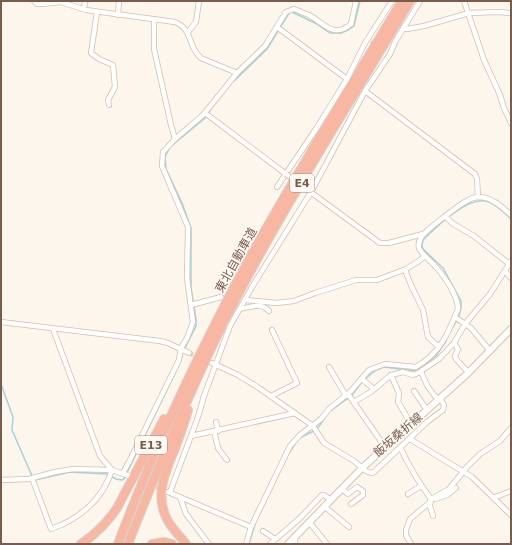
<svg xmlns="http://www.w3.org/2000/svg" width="512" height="545" font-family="'DejaVu Sans','Noto Sans JP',sans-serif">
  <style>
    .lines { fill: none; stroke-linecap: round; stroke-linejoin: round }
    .stream { stroke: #a5d3da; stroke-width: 1.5 }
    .street-tunnel { stroke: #dcd0c4; stroke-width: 4.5; stroke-dasharray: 4.5 2; stroke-linecap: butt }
    .street-casing { stroke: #d1beb0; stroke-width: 6 }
    .secondary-casing { stroke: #d6c0b0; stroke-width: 8 }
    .highway-casing { stroke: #dad1cd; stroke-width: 10 }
    .street { stroke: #fff; stroke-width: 4.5 }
    .secondary { stroke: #fff; stroke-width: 6 }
    .highway { stroke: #f7b7a3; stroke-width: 8 }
    .street-bridge-casing { stroke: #d1beb0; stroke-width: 6; stroke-linecap: butt }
    .street-bridge { stroke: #fff; stroke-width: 4.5 }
    .labels { text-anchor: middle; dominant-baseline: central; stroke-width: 3; stroke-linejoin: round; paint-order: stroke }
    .shield { fill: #fffaf3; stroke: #a28b7f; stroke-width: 1 }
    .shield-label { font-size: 11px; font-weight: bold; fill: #7a5c4d }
    .street-label { font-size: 12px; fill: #7a5c4d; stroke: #fffaf3 }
  </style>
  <rect width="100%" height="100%" fill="#fdf6ec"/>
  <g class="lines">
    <g class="stream">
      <polyline points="292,12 315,23 330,33 341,33 348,30 354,26 360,1"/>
      <polyline points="234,81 267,49 289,13"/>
      <path d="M 453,327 C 458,318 462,312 461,301 L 443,268 L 423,249 L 422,246 L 423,240 C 436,227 469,194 489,202 C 497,205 505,213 511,219"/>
      <polyline points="181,360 183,352 196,326 196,319 191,288 191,228 182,203 166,169 165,157 170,147 204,119 216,102"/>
      <polyline points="365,379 376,370 384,367 416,371 436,356 446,341"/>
      <polyline points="1,384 13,417 12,430 32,476"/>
      <polyline points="317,429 329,412 351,396 362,382"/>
      <polyline points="299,438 314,431"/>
      <polyline points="289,453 295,444"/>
      <polyline points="35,480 70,472 107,474 116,479 122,480 124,479 178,367"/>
      <polyline points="1,482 31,481"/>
      <polyline points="249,544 256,521 266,501"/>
    </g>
    <g class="street-tunnel">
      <polyline points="371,41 387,51"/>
      <polyline points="189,353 212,363"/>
      <polyline points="132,477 164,490"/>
    </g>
    <g class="street-casing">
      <g id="street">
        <path d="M 34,1 L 37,4 L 41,4 L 61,2 L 86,10 L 175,22 C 193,29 188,48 201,58 L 237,73"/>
        <polyline points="464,1 484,60 500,95 504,108 511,123"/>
        <polyline points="84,9 85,1"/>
        <polyline points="97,12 91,53 99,59 113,65 115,87 108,100 109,105"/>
        <polyline points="118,15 119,1"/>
        <polyline points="154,19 154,49 171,125 175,139"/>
        <polyline points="277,27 347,79"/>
        <polyline points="403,28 407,29 424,26 469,13 498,12 511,13"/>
        <polyline points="188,32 196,22 199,1"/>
        <polyline points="365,91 475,174 477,179 478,197"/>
        <polyline points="205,113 286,174"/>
        <polyline points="277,187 316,129 347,79 365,43 392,1"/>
        <polyline points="309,191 380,243 389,243 423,234"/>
        <polyline points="446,217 452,223 474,236 508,263"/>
        <polyline points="405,270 411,285 423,310 428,337 439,347"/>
        <polyline points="505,271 511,278"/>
        <polyline points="245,300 276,303 294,301 315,293 356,280 377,280 406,269 419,261 425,256"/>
        <polyline points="191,305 221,297"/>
        <path d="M 240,309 C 251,307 261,302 269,311"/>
        <polyline points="455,317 471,328 490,351"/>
        <polyline points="1,322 160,341 168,343 189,353"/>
        <polyline points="53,329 100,456 112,470 130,476"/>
        <polyline points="454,343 458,349 455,356 456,359 469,373"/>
        <polyline points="212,363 238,375 259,388 313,426 324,443 354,461 366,471 371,473 374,472 427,422 443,410 444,405 440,398"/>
        <polyline points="329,367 346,396"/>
        <polyline points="421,372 428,387 438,400"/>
        <polyline points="391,375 399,393 398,402 411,424"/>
        <polyline points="362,379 374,389"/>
        <polyline points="414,391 427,410"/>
        <polyline points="348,394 385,447"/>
        <polyline points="271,396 297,383 272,330"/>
        <polyline points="354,402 372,391 391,375 403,372 413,375 418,373 439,359 454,343 465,324 490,294 511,261"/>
        <polyline points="216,422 218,431"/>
        <polyline points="214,431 218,448 227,460"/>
        <polyline points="191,436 295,413"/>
        <polyline points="410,439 472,477 511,515"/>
        <path d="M 400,447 C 409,466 419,483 431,499 L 430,506 L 433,516"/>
        <path d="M 123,473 L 129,462 L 179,360 L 181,348 L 187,338 L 193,322 L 187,278 L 188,227 L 162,166 L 163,152 L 175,139 L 203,115 L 237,73 L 265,46 L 286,12 L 294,9 C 299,11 304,13 309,15 C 324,23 333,39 351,24 L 356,1"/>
        <path d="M 1,480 L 29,479 L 55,472 L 73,469 L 112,470 C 103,499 80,519 51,529 L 32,478"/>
        <polyline points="342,489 348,494 357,487 363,491 363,495 351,504"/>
        <polyline points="168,492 251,527"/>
        <polyline points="170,492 198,417 204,396 230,326 252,287 311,192 365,91 390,54 395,42 420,1"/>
        <polyline points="408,494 421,486"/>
        <polyline points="180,497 186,514 209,544"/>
        <polyline points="493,498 511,491"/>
        <polyline points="435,499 447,495 456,488"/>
        <polyline points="324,506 349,527"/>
        <polyline points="309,522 327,544"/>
        <polyline points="263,531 275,539"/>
        <path d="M 246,544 L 251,527 L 290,446 L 300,435 L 321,419 L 329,409 L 351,391 L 369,370 L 385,364 L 416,367 C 440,353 448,334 458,309 C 458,295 443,274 433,264 C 429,259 421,254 419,248 C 418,244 420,239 422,236 C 425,231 459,205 465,202 C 469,199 475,197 480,197 C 493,198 502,207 511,215"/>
        <polyline points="270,544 299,519 322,495 324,495 331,500"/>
        <polyline points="295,544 295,538"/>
        <polyline points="411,544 406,535 406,530 410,519 429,503 431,499 449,489 467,467 480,454 500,441 511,428"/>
      </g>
    </g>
    <g class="secondary-casing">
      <polyline id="secondary" points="288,544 362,468 466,375 511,329"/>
    </g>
    <g class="highway-casing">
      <g id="highway">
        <path d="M 81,544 C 96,534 107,523 117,508 L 164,419"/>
        <path d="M 118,544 C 156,443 202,345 254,250 C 301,166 352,84 402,1"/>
        <path d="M 128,544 C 155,475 183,407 215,340 C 272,223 344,113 410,1"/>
        <polyline points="152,544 164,542 172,544"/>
        <path d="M 186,544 C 179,535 170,527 166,517 C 154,492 168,466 177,443 C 181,432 185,421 188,410"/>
      </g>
    </g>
    <use href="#street" class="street"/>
    <use href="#secondary" class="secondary"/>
    <use href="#highway" class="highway"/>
    <g class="street-bridge-casing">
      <polyline id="street-bridge" points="286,174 309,190"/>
    </g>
    <use href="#street-bridge" class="street-bridge"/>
  </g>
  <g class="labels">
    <g class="shield">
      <rect x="290" y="174" width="24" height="18" rx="3"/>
      <rect x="135" y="436" width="32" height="18" rx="3"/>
    </g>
    <g class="shield-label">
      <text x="302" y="183">E4</text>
      <text x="151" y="445">E13</text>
    </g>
    <g class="street-label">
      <text transform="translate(236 260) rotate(-61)">東北自動車道</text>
      <text transform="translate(398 435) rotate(-41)">飯坂桑折線</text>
    </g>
  </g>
  <rect width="512" height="545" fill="none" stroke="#7a5c4d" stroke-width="4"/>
</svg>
